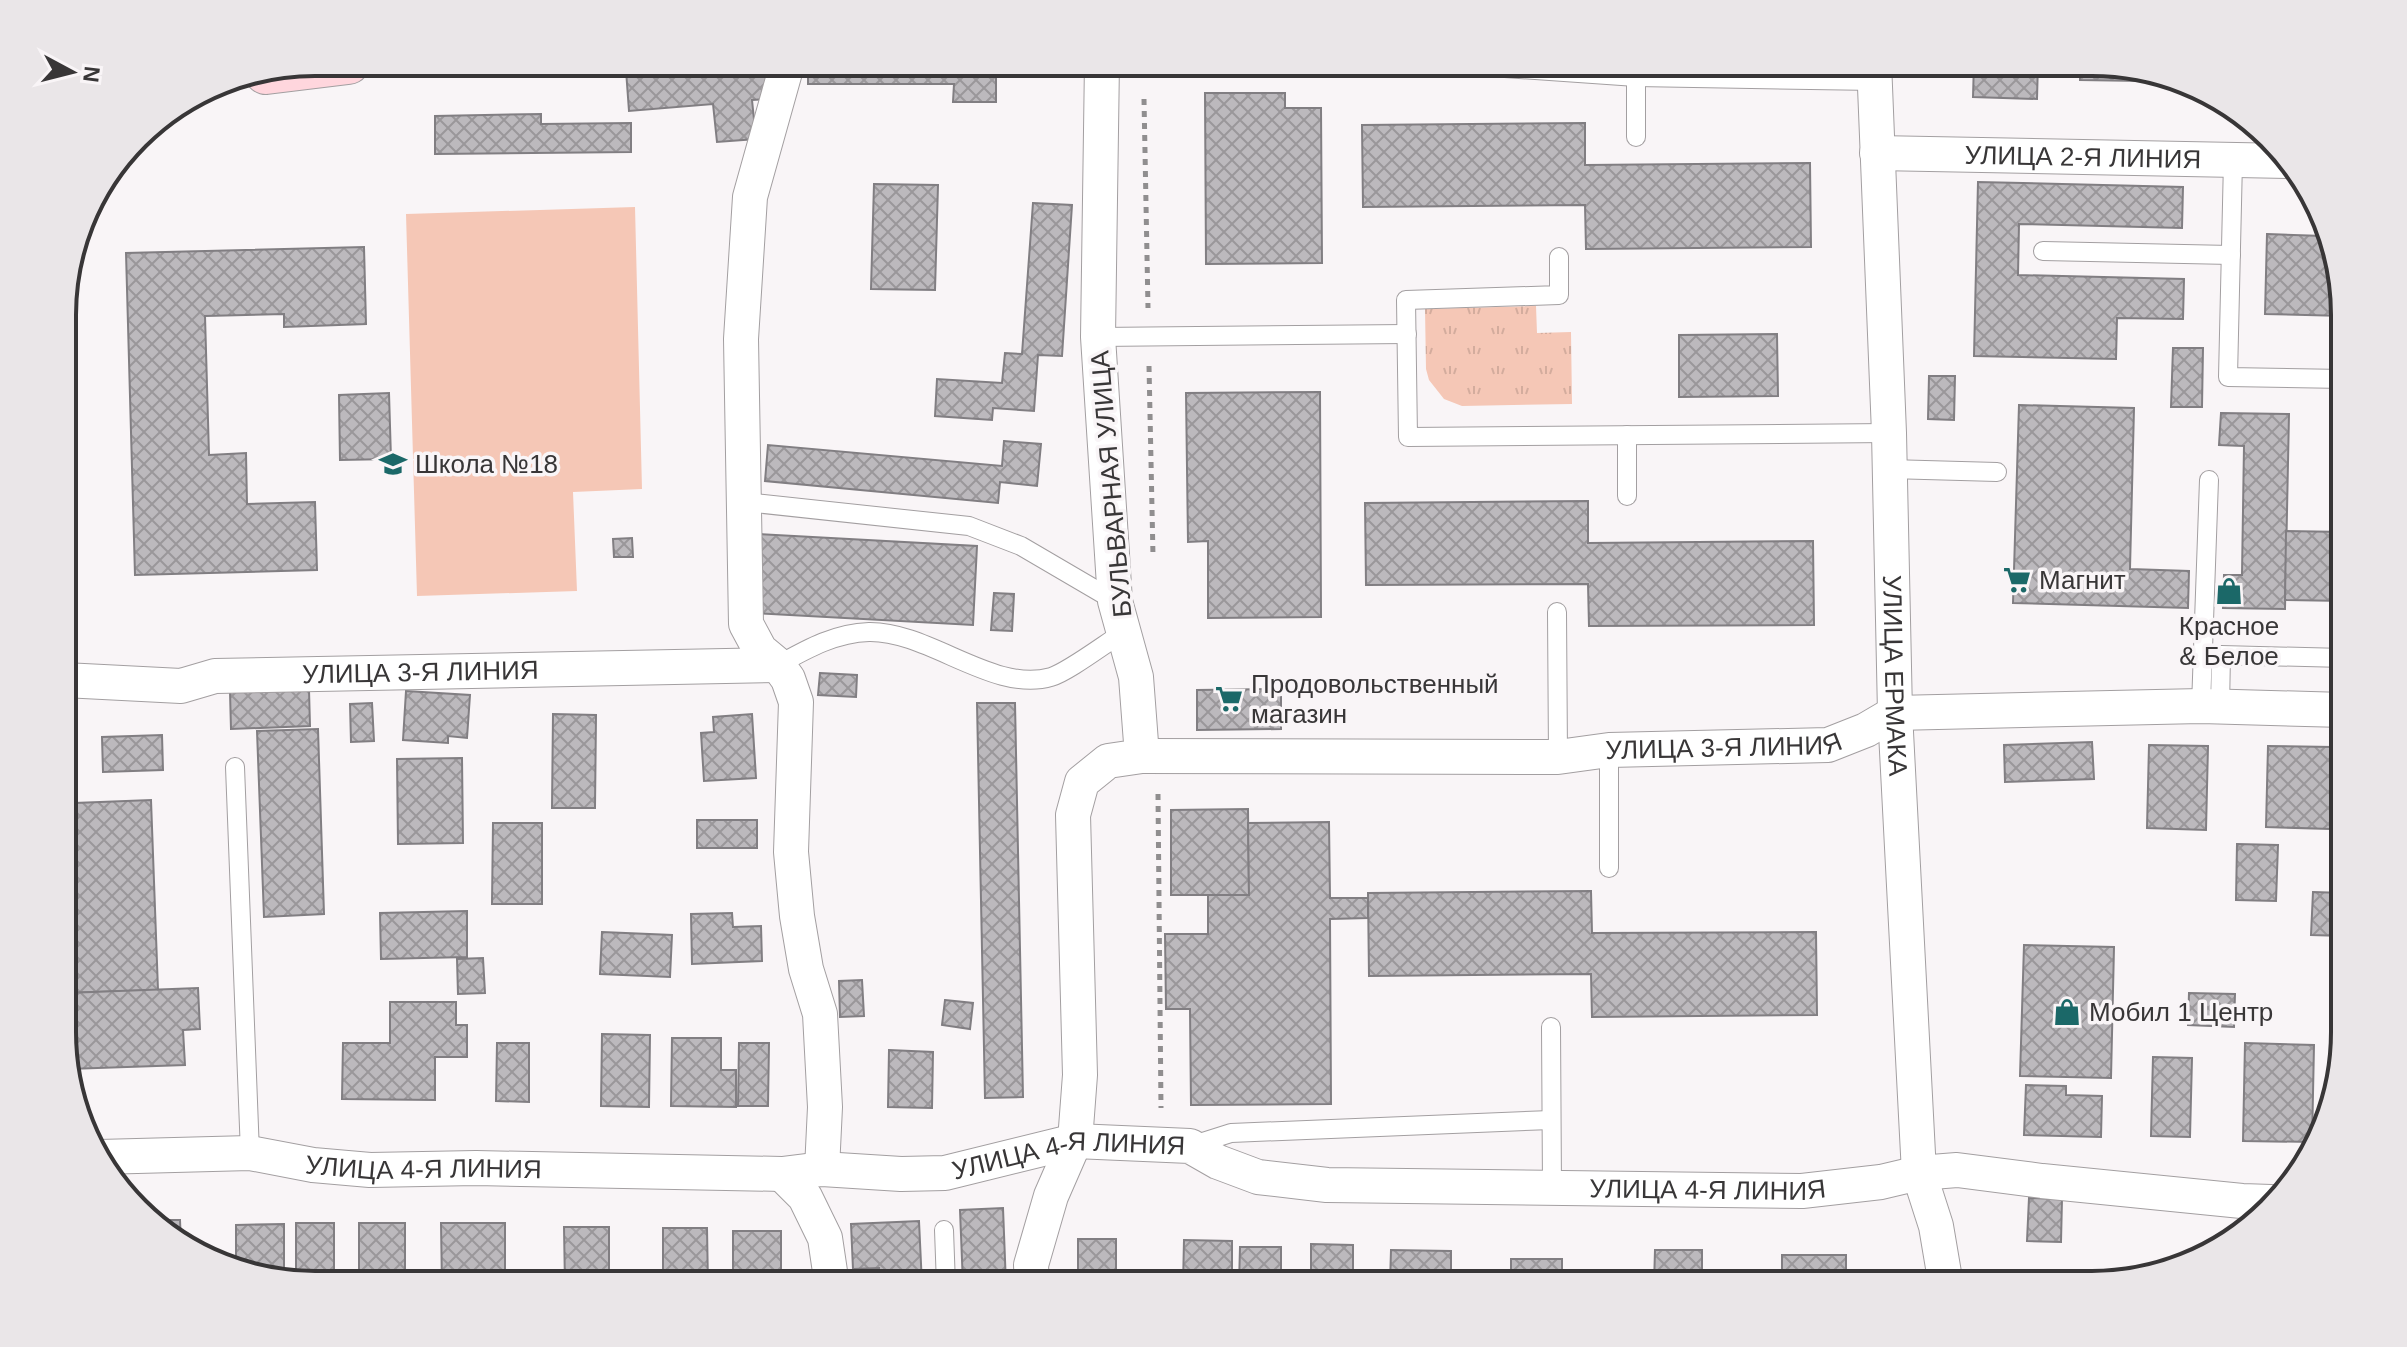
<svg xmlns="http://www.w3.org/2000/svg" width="2407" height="1347" font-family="Arial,sans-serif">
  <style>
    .grass { fill: url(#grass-tufts) }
    .pitch { fill: #f5c7b6 }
    .building { fill: url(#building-cross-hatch); stroke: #817e82; stroke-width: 2 }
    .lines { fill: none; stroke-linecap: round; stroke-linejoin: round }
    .lane-casing { stroke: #a39fa1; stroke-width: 20 }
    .street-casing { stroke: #a39fa1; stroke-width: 36 }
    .secondary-casing { stroke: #a39fa1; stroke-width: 46 }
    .path { stroke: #908e8f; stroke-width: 5; stroke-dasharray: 6 6; stroke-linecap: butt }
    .lane { stroke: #fff; stroke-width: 18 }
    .street { stroke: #fff; stroke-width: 34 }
    .secondary { stroke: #ffd6dd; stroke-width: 44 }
    .labels { text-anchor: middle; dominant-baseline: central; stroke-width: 7; stroke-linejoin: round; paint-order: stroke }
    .street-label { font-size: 26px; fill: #383637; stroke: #f9f5f7 }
    .poi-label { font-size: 26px; fill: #383637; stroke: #f9f5f7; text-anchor: start }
    .rim { fill: none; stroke: #383637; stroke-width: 4 }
  </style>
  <defs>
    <pattern id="grass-tufts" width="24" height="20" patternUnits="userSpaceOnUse" patternTransform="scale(2)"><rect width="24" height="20" fill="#f5c7b6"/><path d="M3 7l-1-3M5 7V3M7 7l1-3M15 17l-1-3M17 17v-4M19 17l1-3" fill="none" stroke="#d3ac9d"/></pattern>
    <pattern id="building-cross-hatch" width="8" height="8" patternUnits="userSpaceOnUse" patternTransform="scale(2)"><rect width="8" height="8" fill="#bcb9bd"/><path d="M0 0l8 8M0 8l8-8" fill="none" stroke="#9a979a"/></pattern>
  </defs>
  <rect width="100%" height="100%" fill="#f9f5f7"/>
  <polygon class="grass" points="1536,306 1537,333 1571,332 1572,404 1462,406 1444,399 1429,380 1426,369 1425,309"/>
  <polygon class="pitch" points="635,207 642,489 573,492 577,591 417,596 406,214"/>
  <g class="building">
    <polygon points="715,62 767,62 770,99 752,100 756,139 717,142 713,104 629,111 626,70"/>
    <polygon points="808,62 996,62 996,102 953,102 954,84 808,84"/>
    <polygon points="1974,62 2038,62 2037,99 1973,97"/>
    <polygon points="2080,62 2092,62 2141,75 2141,81 2080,80"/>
    <polygon points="1205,93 1285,93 1285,108 1321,108 1322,263 1206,264"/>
    <polygon points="541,114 541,124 631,123 631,152 435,154 435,116"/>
    <polygon points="1585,123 1585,165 1810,163 1811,247 1586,249 1585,205 1363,207 1362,125"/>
    <polygon points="1978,182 2183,187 2182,228 2019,224 2018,275 2184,279 2183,319 2117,318 2116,359 1974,356"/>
    <polygon points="874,184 938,185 935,290 871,289"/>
    <polygon points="1033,203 1072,205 1062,356 1038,355 1034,411 993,408 992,420 935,416 937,379 1002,383 1005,353 1022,354"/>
    <polygon points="2267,234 2323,236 2344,298 2344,316 2265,314"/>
    <polygon points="364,247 366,324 284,327 284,314 205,316 209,455 246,453 247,504 315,502 317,570 135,575 126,253"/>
    <polygon points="1777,334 1778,396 1679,397 1679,335"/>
    <polygon points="2173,348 2203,348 2202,407 2171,407"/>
    <polygon points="1929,376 1955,376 1954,420 1928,419"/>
    <polygon points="1320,392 1321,617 1208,618 1208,541 1188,542 1186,393"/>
    <polygon points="389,393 391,459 340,460 339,395"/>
    <polygon points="2019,405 2134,408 2130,569 2189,571 2188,608 2013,603"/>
    <polygon points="2221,413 2289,414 2285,609 2223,608 2224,575 2242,575 2244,446 2219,445"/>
    <polygon points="1004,441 1041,444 1037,486 1000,482 998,503 765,481 768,445 1002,466"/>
    <polygon points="1588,501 1588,543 1813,541 1814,625 1589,626 1588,584 1366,585 1365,503"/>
    <polygon points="2286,531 2344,532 2344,601 2285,600"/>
    <polygon points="758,534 977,546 973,625 754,613"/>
    <polygon points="632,538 633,557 614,557 613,539"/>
    <polygon points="994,593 1014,594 1012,631 991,630"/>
    <polygon points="820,673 857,675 856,697 818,695"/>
    <polygon points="1281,689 1281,729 1197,730 1197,690"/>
    <polygon points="309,690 310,726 231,729 230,692"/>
    <polygon points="406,691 470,695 467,738 448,736 448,743 403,740"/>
    <polygon points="372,703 374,741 351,742 350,704"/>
    <polygon points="977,703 1015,703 1023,1097 985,1098"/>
    <polygon points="553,714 596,715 595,808 552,808"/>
    <polygon points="752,714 756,778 704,781 701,733 714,732 713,717"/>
    <polygon points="318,729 324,914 264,917 257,731"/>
    <polygon points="162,735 163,770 103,772 102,737"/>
    <polygon points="2092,742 2094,779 2005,782 2004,745"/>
    <polygon points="2149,745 2208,746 2206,830 2147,828"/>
    <polygon points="2268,746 2332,747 2330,829 2266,827"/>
    <polygon points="462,758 463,843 398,844 397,759"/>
    <polygon points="151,800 158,990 64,993 64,851 77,851 75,803"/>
    <polygon points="1248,809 1249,895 1171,895 1171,810"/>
    <rect x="697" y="820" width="60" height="28"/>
    <polygon points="1329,822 1330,898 1368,898 1368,918 1330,919 1331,1104 1191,1105 1190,1009 1166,1009 1165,934 1208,934 1208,895 1249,895 1248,823"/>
    <polygon points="493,823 542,823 542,904 492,904"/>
    <polygon points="2237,844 2278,845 2276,901 2236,900"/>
    <polygon points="1591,891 1592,933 1816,932 1817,1015 1592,1017 1591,974 1369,976 1368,893"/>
    <polygon points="2313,892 2344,893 2344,936 2311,935"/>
    <polygon points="467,911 467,957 381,959 380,913"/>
    <polygon points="732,913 733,927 761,926 762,961 692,964 691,914"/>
    <polygon points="602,932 672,935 670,977 600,974"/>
    <polygon points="2024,945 2114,947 2111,1078 2020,1076"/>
    <polygon points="483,958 485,993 458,994 457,959"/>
    <polygon points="862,980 864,1016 840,1017 839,981"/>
    <polygon points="198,988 200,1029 183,1030 185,1065 69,1069 66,993"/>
    <polygon points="2189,993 2235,994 2234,1027 2188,1025"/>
    <polygon points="945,1000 973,1003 970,1029 942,1025"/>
    <polygon points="390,1002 456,1002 456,1025 467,1025 467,1057 435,1057 435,1100 342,1099 343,1043 390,1043"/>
    <polygon points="602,1034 650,1035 649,1107 601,1106"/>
    <polygon points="672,1038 721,1038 721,1070 736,1070 736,1107 671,1106"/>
    <polygon points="497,1043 529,1043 529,1102 496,1101"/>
    <polygon points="739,1043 769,1043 768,1106 738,1106"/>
    <polygon points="2245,1043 2314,1045 2312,1142 2243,1141"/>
    <polygon points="889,1050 933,1052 932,1108 888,1107"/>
    <polygon points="2153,1057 2192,1058 2190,1137 2151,1136"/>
    <polygon points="2026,1085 2066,1086 2066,1095 2102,1096 2101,1137 2024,1135"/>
    <polygon points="2029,1198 2062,1199 2061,1242 2027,1241"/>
    <polygon points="1003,1208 1006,1285 963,1285 960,1210"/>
    <polygon points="155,1220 180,1220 181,1244"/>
    <polygon points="919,1221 922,1285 879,1285 879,1268 853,1269 851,1224"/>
    <rect x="296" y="1223" width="38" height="55"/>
    <rect x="359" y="1223" width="46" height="62"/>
    <polygon points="441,1223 505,1223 505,1285 442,1285"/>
    <polygon points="284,1224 284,1277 236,1264 236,1225"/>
    <polygon points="564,1227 609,1227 609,1285 565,1285"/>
    <polygon points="663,1228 707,1228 708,1285 663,1285"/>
    <rect x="733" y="1231" width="48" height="51"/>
    <rect x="1078" y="1239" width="38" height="46"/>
    <polygon points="1184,1240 1232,1241 1232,1285 1183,1285"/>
    <polygon points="1311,1244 1353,1245 1353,1285 1311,1285"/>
    <polygon points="1240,1247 1281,1247 1281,1285 1239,1285"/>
    <polygon points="1391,1250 1451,1251 1451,1285 1390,1285"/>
    <polygon points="1655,1250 1702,1250 1702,1285 1654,1285"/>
    <rect x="1782" y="1255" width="64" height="30"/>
    <rect x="1511" y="1259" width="51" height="26"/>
    <polygon points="2039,1272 2110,1274 2109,1284 2039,1285"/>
  </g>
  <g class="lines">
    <g class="lane-casing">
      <g id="lane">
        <polyline points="1328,62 1418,62 1636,77 1875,81"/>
        <polyline points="1636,77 1636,137"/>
        <polyline points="2233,161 2228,377 2344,379"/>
        <polyline points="2043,251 2231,255"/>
        <polyline points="1559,257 1559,295 1406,300 1408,437 1889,433"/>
        <polyline points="1098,337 1407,334"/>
        <polyline points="1627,435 1627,496"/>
        <polyline points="1889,469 1997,472"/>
        <polyline points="745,502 969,526 1021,546 1115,601"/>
        <polyline points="1557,612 1558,757"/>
        <path d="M 778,665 C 807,649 835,633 869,632 C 929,631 994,694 1051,677 C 1068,672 1106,643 1124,632"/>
        <polyline points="2201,706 2209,480"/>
        <polyline points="2220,707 2221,655 2344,658"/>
        <polyline points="1609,750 1609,868"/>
        <polyline points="235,767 250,1153"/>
        <polyline points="1551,1027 1552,1188"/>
        <polyline points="1190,1146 1231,1133 1551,1120"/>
        <polyline points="944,1230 946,1285"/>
      </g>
    </g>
    <g class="street-casing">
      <g id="street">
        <polyline points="785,62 785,72 750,197 741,339 746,624 760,650 778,665 788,679 796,702 791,852 797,916 806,969 820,1014 825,1107 822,1169"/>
        <path id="s1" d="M 1874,62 L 1889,433 L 1895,713 L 1919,1173 L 1936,1226 L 1946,1285"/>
        <path id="s2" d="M 1877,153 L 2288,161"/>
        <path id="s3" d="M 64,680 L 181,686 L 215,676 L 778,665"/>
        <path id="s4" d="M 1142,756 L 1558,757 L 1609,750 L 1828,745 L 1866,730 L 1895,713 L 2201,706 L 2344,710"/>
        <path id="s5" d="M 99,1157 L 250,1153 L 313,1165 L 370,1170 L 476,1168 L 782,1174 L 822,1169 L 901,1174 L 945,1173 L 1075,1141 L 1190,1146 L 1218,1162 L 1258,1177 L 1327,1185 L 1802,1191 L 1881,1182 L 1919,1173 L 1957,1170 L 2042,1181 L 2242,1201 L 2271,1202"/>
        <polyline points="782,1174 805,1197 825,1238 832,1285"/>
        <polyline points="1032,1285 1031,1265 1051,1196 1075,1141 1080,1075 1073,815 1082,782 1108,761 1142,756 1136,677 1115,601 1098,337 1102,62"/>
      </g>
    </g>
    <g class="secondary-casing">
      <polyline id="secondary" points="266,72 348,62"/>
    </g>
    <g class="path">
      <polyline points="1144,99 1148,308"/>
      <polyline points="1149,366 1153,556"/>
      <polyline points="1158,794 1161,1108"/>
    </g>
    <use href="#lane" class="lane"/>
    <use href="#street" class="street"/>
    <use href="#secondary" class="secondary"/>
  </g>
  <defs>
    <g id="school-bare" transform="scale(2.16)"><path d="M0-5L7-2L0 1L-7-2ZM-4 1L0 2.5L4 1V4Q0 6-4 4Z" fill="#1b6868" stroke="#f9f5f7" stroke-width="2.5" paint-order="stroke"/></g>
    <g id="supermarket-bare" transform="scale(2.16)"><path d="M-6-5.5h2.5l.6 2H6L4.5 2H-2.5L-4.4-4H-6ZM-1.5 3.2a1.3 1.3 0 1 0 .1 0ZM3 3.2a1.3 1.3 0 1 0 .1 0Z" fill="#1b6868" stroke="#f9f5f7" stroke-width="2.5" paint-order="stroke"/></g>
    <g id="shop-bare" transform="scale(2.16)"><path d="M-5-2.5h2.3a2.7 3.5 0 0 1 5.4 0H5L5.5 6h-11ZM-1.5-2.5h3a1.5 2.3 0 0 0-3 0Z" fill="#1b6868" stroke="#f9f5f7" stroke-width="2.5" paint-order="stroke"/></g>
  </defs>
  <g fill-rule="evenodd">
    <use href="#school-bare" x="393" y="464"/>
    <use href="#supermarket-bare" x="2017" y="580"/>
    <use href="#shop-bare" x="2229" y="591"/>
    <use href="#supermarket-bare" x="1229" y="699"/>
    <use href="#shop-bare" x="2067" y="1012"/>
  </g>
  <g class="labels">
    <g class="street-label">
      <text stroke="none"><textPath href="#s2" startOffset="206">УЛИЦА 2-Я ЛИНИЯ</textPath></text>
      <text transform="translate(1111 484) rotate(-95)">БУЛЬВАРНАЯ УЛИЦА</text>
      <text stroke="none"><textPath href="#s3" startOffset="358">УЛИЦА 3-Я ЛИНИЯ</textPath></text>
      <text stroke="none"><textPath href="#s1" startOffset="614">УЛИЦА ЕРМАКА</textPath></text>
      <text stroke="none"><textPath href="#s4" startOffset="582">УЛИЦА 3-Я ЛИНИЯ</textPath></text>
      <text stroke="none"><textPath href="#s5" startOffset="974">УЛИЦА 4-Я ЛИНИЯ</textPath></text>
      <text stroke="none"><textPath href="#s5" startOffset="326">УЛИЦА 4-Я ЛИНИЯ</textPath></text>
      <text stroke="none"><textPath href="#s5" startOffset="1622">УЛИЦА 4-Я ЛИНИЯ</textPath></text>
    </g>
    <g class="poi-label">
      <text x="415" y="464">Школа №18</text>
      <text x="2039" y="580">Магнит</text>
      <text x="2229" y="626" text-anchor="middle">Красное<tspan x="2229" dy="30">&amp; Белое</tspan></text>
      <text x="1251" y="684">Продовольственный<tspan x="1251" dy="30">магазин</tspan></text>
      <text x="2089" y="1012">Мобил 1 Центр</text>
    </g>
  </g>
  <path d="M0 0H2407V1347H0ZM315 76H2092A239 239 0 0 1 2331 315V1032A239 239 0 0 1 2092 1271H315A239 239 0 0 1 76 1032V315A239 239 0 0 1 315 76Z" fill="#eae6e8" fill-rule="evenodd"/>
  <path class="rim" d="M315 76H2092A239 239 0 0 1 2331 315V1032A239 239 0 0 1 2092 1271H315A239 239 0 0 1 76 1032V315A239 239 0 0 1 315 76Z"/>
  <g transform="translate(72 72) rotate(97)" stroke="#f9f5f7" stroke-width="6" paint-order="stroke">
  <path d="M0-6L14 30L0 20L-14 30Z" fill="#383637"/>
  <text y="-12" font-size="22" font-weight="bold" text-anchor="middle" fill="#383637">N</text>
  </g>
</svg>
